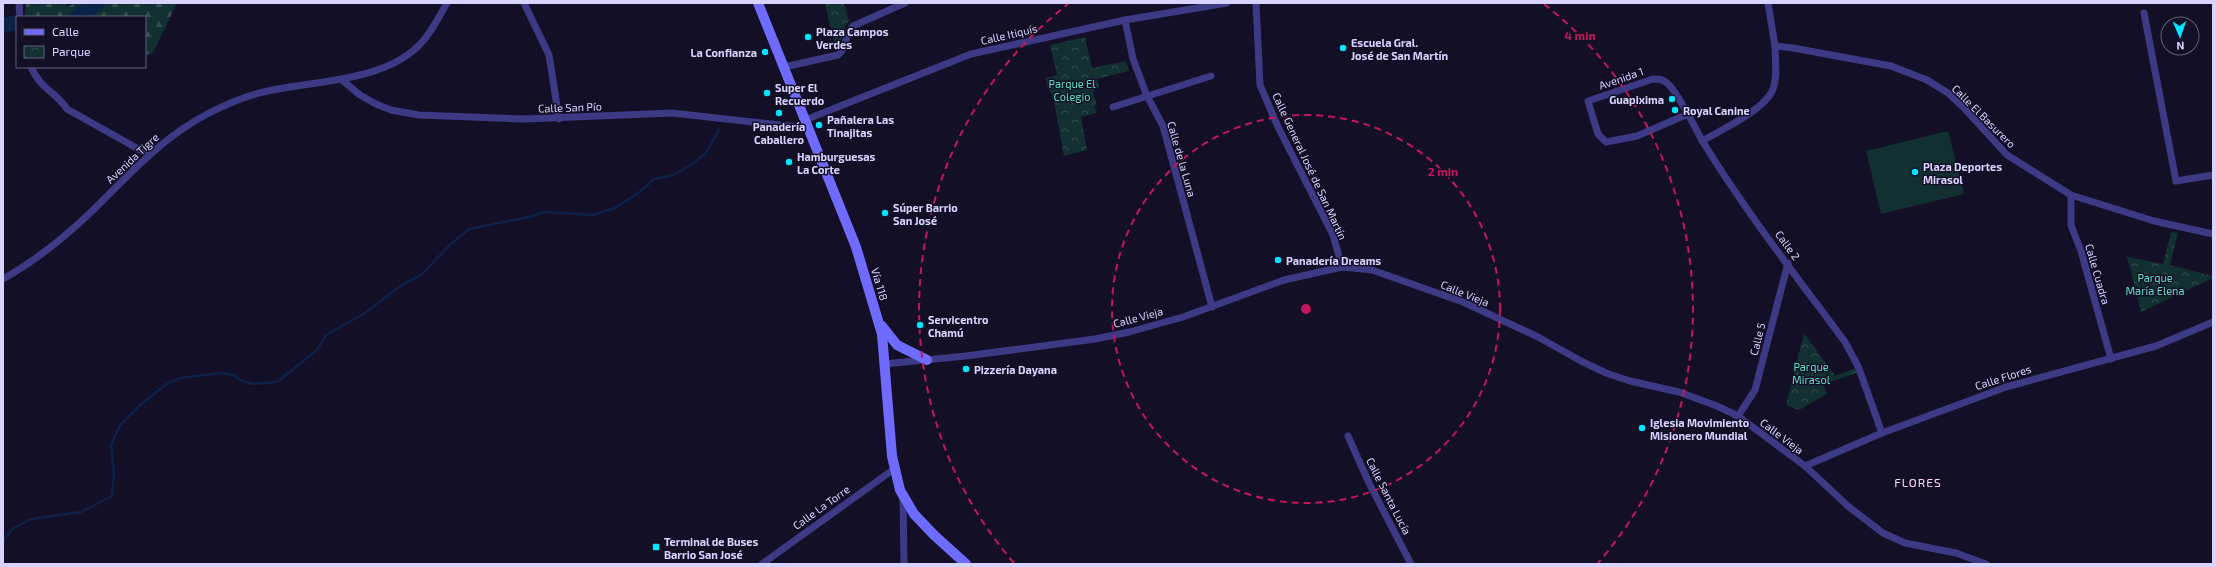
<svg xmlns="http://www.w3.org/2000/svg" width="2216" height="567" font-family="'Exo 2',sans-serif">
  <style>
    .green { fill: #12302f }
    .forest { fill: url(#forest-firs) }
    .park { fill: url(#park-crowns) }
    .lines { fill: none; stroke-linecap: round; stroke-linejoin: round }
    .stream { stroke: #0c2248; stroke-width: 2.5 }
    .river { stroke: #0c2248; stroke-width: 15 }
    .street { stroke: #3d3a85; stroke-width: 7 }
    .secondary { stroke: #6f6bff; stroke-width: 10 }
    .ring { fill: none; stroke: #c2185b; stroke-width: 2; stroke-dasharray: 7 5 }
    .poi-dot { fill: #00e5ff; stroke: #130f26; stroke-width: 1.5 }
    .labels { text-anchor: middle; dominant-baseline: central; stroke-width: 3; stroke-linejoin: round; paint-order: stroke }
    .poi-label { font-size: 11px; font-weight: bold; fill: #d9d4ff; stroke: #130f26; text-anchor: start }
    .street-label { font-size: 11px; fill: #d9d4ff; stroke: #130f26 }
    .park-label { font-size: 11px; fill: #5fe0c0; stroke: #130f26 }
    .neighbourhood-label { font-size: 12px; letter-spacing: 1px; fill: #ffd6f0; stroke: #130f26 }
    .centre { fill: #c2185b; stroke: #130f26; stroke-width: 2 }
    .ring-label { font-size: 12px; text-anchor: middle; font-weight: bold; fill: #c2185b; stroke: #130f26; stroke-width: 3; stroke-linejoin: round; paint-order: stroke }
  </style>
  <defs>
    <pattern id="forest-firs" width="22" height="20" patternUnits="userSpaceOnUse"><rect width="22" height="20" fill="#12302f"/><path d="M5 1l3.5 6h-7zM16 11l3.5 6h-7z" fill="#344d4e"/></pattern>
    <pattern id="park-crowns" width="20" height="18" patternUnits="userSpaceOnUse"><rect width="20" height="18" fill="#12302f"/><path d="M2 6a3 3 0 1 1 6 0M12 15a3 3 0 1 1 6 0" fill="none" stroke="#344d4e"/></pattern>
  </defs>
  <rect width="100%" height="100%" fill="#130f26"/>
  <polygon class="green" points="1948,131 1964,194 1881,214 1866,151"/>
  <polygon class="forest" points="26,3 65,3 68,7 74,3 177,3 153,53 145,55 145,17 25,17"/>
  <g class="park">
    <path d="M 825,3 L 844,3 L 849,21 C 839,31 844,44 836,51 Z"/>
    <polygon points="1085,37 1092,68 1126,61 1129,71 1097,79 1099,87 1093,92 1097,105 1094,106 1097,113 1081,117 1087,150 1064,156 1053,96 1047,86 1046,78 1057,75 1050,45"/>
    <polygon points="2171,232 2178,233 2170,265 2213,276 2213,278 2141,312 2127,257 2163,264"/>
    <polygon points="1804,333 1835,376 1856,368 1857,373 1823,384 1827,394 1799,410 1786,405"/>
  </g>
  <g class="lines">
    <polyline class="stream" points="3,542 12,529 31,519 81,512 112,496 114,472 111,445 120,425 139,406 165,385 180,378 221,373 234,375 242,381 253,384 277,382 317,350 326,335 365,313 400,286 421,275 450,245 469,229 529,217 545,212 593,215 615,208 641,191 654,179 674,175 692,164 706,153 719,130"/>
    <g class="river">
      <polyline points="77,17 98,3"/>
      <polyline points="3,25 17,23"/>
    </g>
    <g class="street">
      <polyline points="19,3 20,17"/>
      <polyline points="524,3 549,55 559,119"/>
      <polyline points="1256,3 1260,85 1278,127 1333,235 1342,267"/>
      <polyline points="1768,3 1775,46 1793,48 1891,66 1927,80 1948,93 1964,108 2007,155 2071,195 2154,221 2213,234"/>
      <polyline points="2144,13 2176,181 2213,175"/>
      <polyline points="1125,20 1133,59 1147,96 1163,126 1212,307"/>
      <path d="M 31,67 C 41,90 55,91 67,109 L 149,155"/>
      <path d="M 784,67 L 838,55 C 848,48 844,34 853,26 L 905,3"/>
      <polyline points="342,80 360,95 376,104 391,110 419,115 524,119 672,113 808,128"/>
      <polyline points="1113,107 1211,76"/>
      <path d="M 1688,114 L 1637,136 L 1606,142 L 1598,134 L 1588,101 L 1653,79 C 1658,79 1663,79 1667,83 C 1678,92 1695,128 1703,142 C 1745,211 1797,277 1845,342 L 1858,366 L 1882,433"/>
      <polyline points="805,120 971,54 1125,20 1227,3"/>
      <path d="M 1702,141 C 1721,130 1766,109 1773,89 C 1778,76 1775,60 1775,46"/>
      <polyline points="2071,195 2071,225 2081,251 2111,359"/>
      <path d="M 3,279 C 35,261 64,238 91,212 C 128,176 162,137 209,113 C 227,104 247,95 268,91 C 316,80 388,82 423,41 C 433,30 439,16 447,3"/>
      <polyline points="884,364 966,356 1095,339 1129,332 1183,317 1284,280 1342,267 1372,270 1463,302 1538,337 1581,361 1606,373 1630,381 1679,392 1717,406 1738,416 1805,466 1849,507 1883,533 1905,543 1956,553 1986,564"/>
      <polyline points="1738,416 1755,390 1788,263"/>
      <polyline points="1348,436 1369,483 1411,564"/>
      <polyline points="1805,466 1882,433 2006,387 2156,346 2213,322"/>
      <polyline points="903,497 904,564"/>
      <polyline points="762,564 894,469"/>
    </g>
    <g class="secondary">
      <polyline points="758,3 856,247 882,334 892,456 900,490 914,514 934,535 966,564"/>
      <polyline points="882,326 897,345 927,360"/>
    </g>
  </g>
  <g class="ring">
    <circle cx="1306" cy="309" r="194"/>
    <path d="M1014 563A387 387 0 0 1 1068 4M1544 4A387 387 0 0 1 1598 563"/>
  </g>
  <g class="poi-dot">
    <circle cx="808" cy="37" r="4"/>
    <circle cx="1343" cy="48" r="4"/>
    <circle cx="765" cy="52" r="4"/>
    <circle cx="767" cy="93" r="4"/>
    <circle cx="1672" cy="99" r="4"/>
    <circle cx="1675" cy="110" r="4"/>
    <circle cx="779" cy="113" r="4"/>
    <circle cx="819" cy="125" r="4"/>
    <circle cx="789" cy="162" r="4"/>
    <circle cx="1915" cy="172" r="4"/>
    <circle cx="885" cy="213" r="4"/>
    <circle cx="1278" cy="260" r="4"/>
    <circle cx="920" cy="325" r="4"/>
    <circle cx="966" cy="369" r="4"/>
    <circle cx="1642" cy="428" r="4"/>
    <rect x="652" y="543" width="8" height="8" rx="2"/>
  </g>
  <g class="labels">
    <g class="poi-label">
      <text x="816" y="31">Plaza Campos<tspan x="816" dy="13">Verdes</tspan></text>
      <text x="1351" y="42">Escuela Gral.<tspan x="1351" dy="13">José de San Martín</tspan></text>
      <text x="757" y="52" text-anchor="end">La Confianza</text>
      <text x="775" y="87">Super El<tspan x="775" dy="13">Recuerdo</tspan></text>
      <text x="1664" y="99" text-anchor="end">Guapixima</text>
      <text x="1683" y="110">Royal Canine</text>
      <text x="827" y="119">Pañalera Las<tspan x="827" dy="13">Tinajitas</tspan></text>
      <text x="779" y="126" text-anchor="middle">Panadería<tspan x="779" dy="13">Caballero</tspan></text>
      <text x="797" y="156">Hamburguesas<tspan x="797" dy="13">La Corte</tspan></text>
      <text x="1923" y="166">Plaza Deportes<tspan x="1923" dy="13">Mirasol</tspan></text>
      <text x="893" y="207">Súper Barrio<tspan x="893" dy="13">San José</tspan></text>
      <text x="1286" y="260">Panadería Dreams</text>
      <text x="928" y="319">Servicentro<tspan x="928" dy="13">Chamú</tspan></text>
      <text x="974" y="369">Pizzería Dayana</text>
      <text x="1650" y="422">Iglesia Movimiento<tspan x="1650" dy="13">Misionero Mundial</tspan></text>
      <text x="664" y="541">Terminal de Buses<tspan x="664" dy="13">Barrio San José</tspan></text>
    </g>
    <g class="street-label">
      <text transform="translate(1009 34) rotate(-13)">Calle Itiquís</text>
      <text transform="translate(1621 78) rotate(-19)">Avenida 1</text>
      <text transform="translate(570 107) rotate(-2)">Calle San Pío</text>
      <text transform="translate(1984 116) rotate(45)">Calle El Basurero</text>
      <text transform="translate(132 158) rotate(-43)">Avenida Tigre</text>
      <text transform="translate(1182 159) rotate(74)">Calle de la Luna</text>
      <text transform="translate(1310 166) rotate(65)">Calle General José de San Martín</text>
      <text transform="translate(1788 245) rotate(54)">Calle 2</text>
      <text transform="translate(2098 274) rotate(74)">Calle Cuadra</text>
      <text transform="translate(880 284) rotate(73)">Vía 118</text>
      <text transform="translate(1465 293) rotate(22)">Calle Vieja</text>
      <text transform="translate(1138 317) rotate(-15)">Calle Vieja</text>
      <text transform="translate(1757 339) rotate(-76)">Calle 5</text>
      <text transform="translate(2003 377) rotate(-18)">Calle Flores</text>
      <text transform="translate(1782 436) rotate(37)">Calle Vieja</text>
      <text transform="translate(1389 496) rotate(63)">Calle Santa Lucía</text>
      <text transform="translate(821 507) rotate(-36)">Calle La Torre</text>
    </g>
    <g class="park-label">
      <text x="1072" y="83">Parque El<tspan x="1072" dy="13">Colegio</tspan></text>
      <text x="2155" y="277">Parque<tspan x="2155" dy="13">María Elena</tspan></text>
      <text x="1811" y="366">Parque<tspan x="1811" dy="13">Mirasol</tspan></text>
    </g>
    <g class="neighbourhood-label">
      <text x="1918" y="482">FLORES</text>
    </g>
  </g>
  <circle cx="1306" cy="309" r="6" class="centre"/>
  <g class="ring-label">
    <text x="1580" y="40">4 min</text>
    <text x="1443" y="176">2 min</text>
  </g>
  <rect width="2216" height="567" fill="none" stroke="#d9d4ff" stroke-width="8"/>
  <rect x="16" y="16" width="130" height="52" fill="#130f26" stroke="#625e7d"/>
  <rect x="24" y="29" width="20" height="6" fill="#6f6bff" stroke="#625e7d"/>
  <text x="52" y="36" font-size="12" fill="#d9d4ff">Calle</text>
  <rect x="24" y="46" width="20" height="12" fill="url(#park-crowns)" stroke="#625e7d"/>
  <text x="52" y="56" font-size="12" fill="#d9d4ff">Parque</text>
  <g transform="translate(2180 36) rotate(178)"><circle r="19" fill="#130f26" stroke="#625e7d"/>
  <path d="M0-3L7 15L0 10L-7 15Z" fill="#00e5ff"/>
  <text y="-6" font-size="11" font-weight="bold" text-anchor="middle" fill="#d9d4ff">N</text>
  </g>
</svg>
